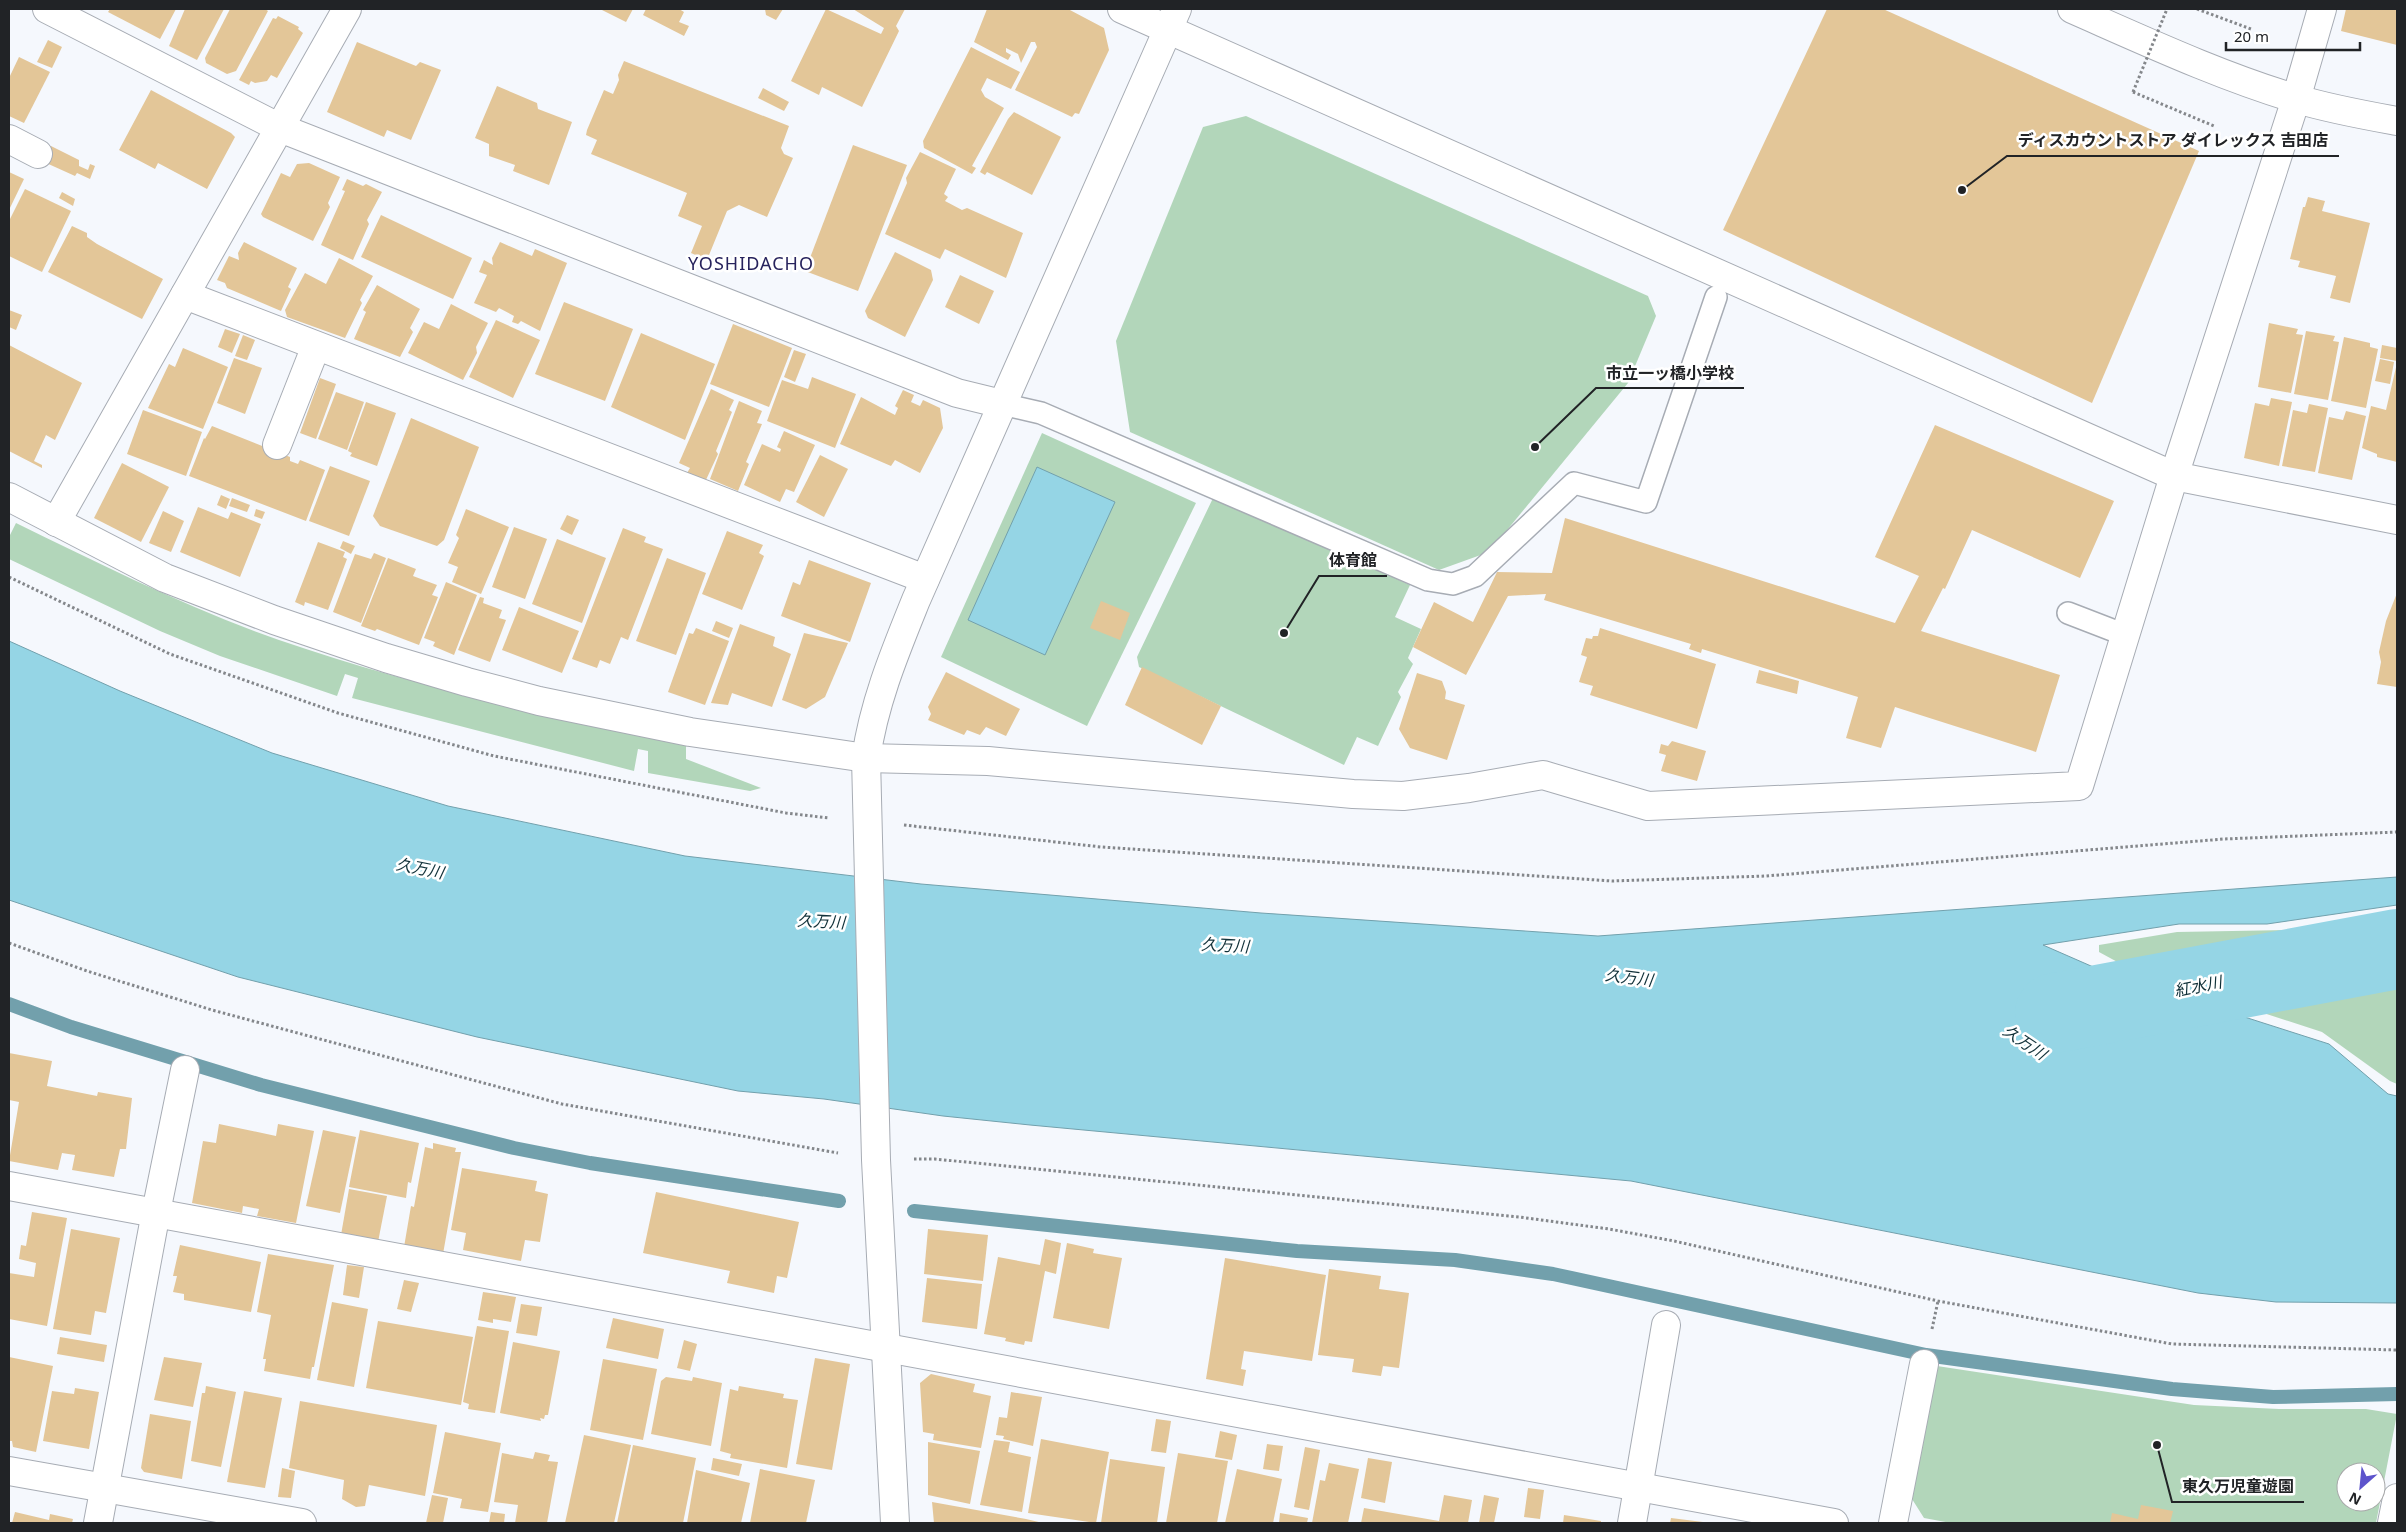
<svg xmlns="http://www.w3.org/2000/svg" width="2406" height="1532" font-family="'Noto Sans','Noto Sans JP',sans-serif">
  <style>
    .green { fill: #b2d6ba; fill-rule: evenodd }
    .water { fill: #95d5e5; stroke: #72a0ac }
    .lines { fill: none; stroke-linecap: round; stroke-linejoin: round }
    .stream { stroke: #72a0ac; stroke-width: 14 }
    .river { stroke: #95d5e5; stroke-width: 80 }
    .building { fill: #e3c698 }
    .service-casing { stroke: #a7acb4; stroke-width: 24 }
    .minor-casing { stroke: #a7acb4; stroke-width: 30 }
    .tertiary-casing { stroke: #a7acb4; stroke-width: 30 }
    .path { stroke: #84878b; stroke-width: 3; stroke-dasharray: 2.5 2.5; stroke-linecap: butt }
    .service { stroke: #fff; stroke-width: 21 }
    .minor { stroke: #fff; stroke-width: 28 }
    .tertiary { stroke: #fff; stroke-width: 28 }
    .path-bridge { stroke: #84878b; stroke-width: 3; stroke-dasharray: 2.5 2.5; stroke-linecap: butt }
    .labels { text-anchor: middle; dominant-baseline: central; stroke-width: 5; stroke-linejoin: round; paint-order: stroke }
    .water-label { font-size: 16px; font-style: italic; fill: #103038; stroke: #fff }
    .quarter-label { font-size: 18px; letter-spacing: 1px; fill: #27235d; stroke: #fff }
    .leader { fill: none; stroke: #212326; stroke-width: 2 }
    .callout-dot { fill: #212326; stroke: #fff; stroke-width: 2 }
    .callout-label { font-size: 16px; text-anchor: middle; font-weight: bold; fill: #212326; stroke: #fff; stroke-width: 5; stroke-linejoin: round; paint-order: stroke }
  </style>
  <rect width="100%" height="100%" fill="#f5f8fd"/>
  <g class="green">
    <polygon points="1246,116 1648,296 1656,316 1628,383 1489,552 1439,570 1130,432 1116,341 1203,127"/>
    <polygon points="1042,433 1196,503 1087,726 941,657"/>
    <polygon points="1214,496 1410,585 1395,617 1421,629 1408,658 1413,664 1398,692 1401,697 1378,746 1357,737 1344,765 1139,667 1137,657"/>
    <path d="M 16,523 C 102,565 188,608 279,640 C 412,686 548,715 686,743 L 686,759 L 761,788 L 750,791 L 648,773 L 648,751 L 638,749 L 634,771 L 352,698 L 358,678 L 345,674 L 337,696 L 220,656 L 160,631 L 9,559 L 9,537 Z"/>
    <polygon points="2397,923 2397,1084 2390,1081 2322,1032 2134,971 2099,952 2099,945 2177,932 2351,929"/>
    <path d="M 1937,1366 L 2194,1405 L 2279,1409 L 2366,1409 L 2397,1414 L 2376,1523 L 1951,1523 L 1924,1518 L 1912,1499 ZM 2346,1472 L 2376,1472 L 2376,1502 L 2346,1502 Z"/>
  </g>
  <g class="water">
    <polygon points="1037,467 1115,502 1045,655 968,620"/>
    <polygon points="9,641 120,691 272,753 448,806 685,856 921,884 1261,913 1598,936 2397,877 2397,905 2267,924 2179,924 2043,945 2107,973 2329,1044 2388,1094 2397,1096 2397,1303 2276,1302 2198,1293 1631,1181 1030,1125 943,1116 824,1099 738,1091 477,1037 238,977 9,900"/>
  </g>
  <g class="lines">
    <g class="stream">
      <polyline points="9,1004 71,1027 261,1085 514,1148 590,1163 839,1201"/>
      <polyline points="914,1211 1297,1251 1455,1260 1553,1274 1926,1355 2172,1389 2273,1397 2397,1394"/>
    </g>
    <polyline class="river" points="2055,1013 2397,949"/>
  </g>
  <g class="building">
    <polygon points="110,9 176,9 160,39 108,12"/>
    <polygon points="185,9 224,9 197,60 169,46"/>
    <polygon points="230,9 265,9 268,11 236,71 227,74 206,63 205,58"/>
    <polygon points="600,9 633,9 626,22"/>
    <polygon points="646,9 679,9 684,12 679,22 689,26 684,36 643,15"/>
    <polygon points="765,9 783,9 776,20 766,15"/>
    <polygon points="826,9 881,34 884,28 853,9 905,9 896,26 899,31 862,107 822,87 819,95 791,81"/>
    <polygon points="987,9 1068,9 1104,28 1109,50 1079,114 1075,113 1072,117 1015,90 1037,47 1035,42 1031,42 1021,63 1018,54 1006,48 1006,52 1011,55 1008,60 974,42"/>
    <polygon points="1827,9 1883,9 2199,151 2092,403 1723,230"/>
    <polygon points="2346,9 2397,9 2397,45 2341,31"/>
    <polygon points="278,16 299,27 298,29 303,33 277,78 271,75 267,81 255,83 251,81 249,85 239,80 273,18 276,19"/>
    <polygon points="48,40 62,47 52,68 37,62"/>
    <polygon points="357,42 416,66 420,62 441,70 411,140 387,130 384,137 327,112"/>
    <polygon points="971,47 1020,72 1011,89 987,78 981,90 985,97 1004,108 972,166 976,168 972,174 924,148 923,141"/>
    <polygon points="19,57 50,72 24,123 9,116 9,78"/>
    <polygon points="624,61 789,126 781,148 784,154 793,158 767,217 739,205 727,211 707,260 691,253 702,226 678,216 687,193 591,154 597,140 586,135 587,130 604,90 613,94 619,80 618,75"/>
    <polygon points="497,86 537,103 538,109 572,122 549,185 513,171 515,165 489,156 489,144 475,138"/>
    <polygon points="763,88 789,102 784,111 758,98"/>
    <polygon points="151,90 231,133 235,137 207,189 158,163 155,169 119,150"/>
    <polygon points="1014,112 1061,137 1032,195 987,172 985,175 980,172 1008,119"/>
    <polygon points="853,145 907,165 858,291 805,271"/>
    <polygon points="51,146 79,160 79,166 88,170 90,164 95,166 90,179 77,173 75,176 44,162"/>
    <polygon points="920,152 956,169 944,194 948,197 945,201 962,210 967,208 1023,233 1006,278 945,249 940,259 885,234 907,183 906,178"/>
    <polygon points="309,163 340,177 328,203 330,207 313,241 263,217 261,214 281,173 290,177 297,164"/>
    <polygon points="9,172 24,179 9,210"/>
    <polygon points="347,179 363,186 366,184 382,192 367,220 369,224 353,260 321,245 345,191 342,190"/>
    <polygon points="25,189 71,211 42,272 9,256 9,221"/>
    <polygon points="62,192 75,199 73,206 59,198"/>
    <polygon points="2308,197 2325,201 2322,211 2370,223 2350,303 2330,298 2336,276 2298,267 2300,261 2290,259 2303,207 2305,207"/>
    <polygon points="381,215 472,258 453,299 361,257"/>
    <polygon points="72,226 87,233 87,237 97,244 163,279 142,319 48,272"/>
    <polygon points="244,242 297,268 288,287 291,289 281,311 227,288 225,283 217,280 229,256 239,260 238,253"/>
    <polygon points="500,242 532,256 535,249 567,263 540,331 521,321 518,324 512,322 514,316 499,308 496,312 474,303 487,275 479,272 484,260 493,265 492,258"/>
    <polygon points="895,252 931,270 933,280 905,337 868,318 865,311"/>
    <polygon points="339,258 373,276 360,300 362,303 345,338 287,317 285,310 305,273 326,284"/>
    <polygon points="960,275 994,291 979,324 945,307"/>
    <polygon points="377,285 420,309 410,328 413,332 400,357 354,339 366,312 363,310"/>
    <polygon points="564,302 633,329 605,401 535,374"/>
    <polygon points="451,304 488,323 476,347 477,353 463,380 408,353 424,322 439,329"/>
    <polygon points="9,310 22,315 16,330 9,327"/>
    <polygon points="496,320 540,340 513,398 469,377"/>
    <polygon points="2269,323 2298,329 2296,334 2303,335 2291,393 2258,387"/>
    <polygon points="733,324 792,348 769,407 710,384"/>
    <polygon points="225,329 240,334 232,353 218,347"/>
    <polygon points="2306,331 2335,336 2333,341 2339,342 2328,400 2294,394"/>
    <polygon points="641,333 715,364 685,440 611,407"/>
    <polygon points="243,335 255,340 247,360 235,356"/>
    <polygon points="2344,337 2370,343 2370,347 2378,349 2366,408 2331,401"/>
    <polygon points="9,345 82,383 55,440 46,435 34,461 42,465 42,468 9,451"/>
    <polygon points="2382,345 2397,348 2397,361 2380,358"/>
    <polygon points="183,348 228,367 203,429 148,408 169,364 175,367"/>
    <polygon points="794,350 806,354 795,382 784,377"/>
    <polygon points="234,358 262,368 245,414 217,403"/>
    <polygon points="2380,359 2394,362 2390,384 2375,381"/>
    <polygon points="2397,363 2397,462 2377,457 2377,454 2362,448 2371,406 2386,410"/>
    <polygon points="812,377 856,394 835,448 767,421 782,380 808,389"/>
    <polygon points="320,378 336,384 316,439 300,433"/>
    <polygon points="711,389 734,400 729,410 732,412 716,451 718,454 705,482 687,473 690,468 679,463"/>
    <polygon points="903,390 914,395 911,402 920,406 923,400 940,408 943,428 920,473 895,460 891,466 840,444 861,397 895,415 898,408 895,406"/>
    <polygon points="336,392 364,402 347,450 318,439"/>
    <polygon points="2271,398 2292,402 2279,466 2244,458 2255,403 2269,406"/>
    <polygon points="739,401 762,411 757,423 762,424 746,462 749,464 738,491 710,479"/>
    <polygon points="366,402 396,413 377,466 350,456 352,453 348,451"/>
    <polygon points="2309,404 2328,408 2315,472 2282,466 2293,410 2307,413"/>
    <polygon points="143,410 202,432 186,476 127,454"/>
    <polygon points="2346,411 2366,416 2352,480 2318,473 2329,417 2343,420"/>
    <polygon points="411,418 479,447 444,540 437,546 380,526 373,516"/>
    <polygon points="1935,425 2114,501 2080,578 1972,530 1945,589 1943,588 1921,631 2060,675 2036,752 1895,707 1881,748 1846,738 1858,697 1702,649 1701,653 1689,649 1691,644 1544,600 1546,594 1508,596 1466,675 1413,647 1434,602 1473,622 1497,572 1552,573 1565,518 1895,623 1919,576 1875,557"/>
    <polygon points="212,426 290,457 290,461 298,464 300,460 325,470 306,521 189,476 204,438 205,439"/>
    <polygon points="784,431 815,445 794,492 786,489 780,502 744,485 762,444 780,452 781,449 777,447"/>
    <polygon points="820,455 848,469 824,517 796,502"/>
    <polygon points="122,463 169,487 141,542 94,518"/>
    <polygon points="330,466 370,481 349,536 309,521"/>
    <polygon points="221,495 230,499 226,509 217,505"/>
    <polygon points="232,498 250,505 247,512 229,506"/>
    <polygon points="198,507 228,519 231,512 261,524 240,577 180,552"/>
    <polygon points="256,509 265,512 262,519 254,516"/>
    <polygon points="466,509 509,527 481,594 452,582 458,567 448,563 459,538 456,535"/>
    <polygon points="163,511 184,521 171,552 149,543"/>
    <polygon points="567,515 579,520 572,535 560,529"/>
    <polygon points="514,527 547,539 525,599 492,587"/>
    <polygon points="623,528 646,537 644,542 663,549 628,640 621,637 610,664 600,660 597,668 572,659"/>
    <polygon points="727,531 763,545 759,553 764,556 742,610 702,594"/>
    <polygon points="557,539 606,558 582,623 532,604"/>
    <polygon points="343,541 355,546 351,554 340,548"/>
    <polygon points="318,542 345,552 343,557 347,559 328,610 305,602 304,606 295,602"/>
    <polygon points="374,553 386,558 361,623 333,612 355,554 371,559"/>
    <polygon points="388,558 416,569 413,576 437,585 432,595 438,597 419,645 377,629 375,631 361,626"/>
    <polygon points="667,558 706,573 676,655 636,641"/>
    <polygon points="809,560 871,583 850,642 781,616 793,582 800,585"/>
    <polygon points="446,582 477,595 454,655 433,646 435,642 424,638"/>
    <polygon points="2397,593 2397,687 2377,684 2381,662 2379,652 2386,621"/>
    <polygon points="480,597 484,598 483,603 502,610 499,618 506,620 490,662 458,650"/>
    <polygon points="1101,601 1130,613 1120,640 1090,628"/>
    <polygon points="519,607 579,631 562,673 502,650"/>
    <polygon points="716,621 733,628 729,638 712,631"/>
    <polygon points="740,624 775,637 773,646 791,654 772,707 732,693 728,705 711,703"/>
    <polygon points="696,628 729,641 705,705 668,692 689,633 693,634"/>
    <polygon points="1600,628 1716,664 1697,729 1590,695 1593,686 1579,682 1587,657 1581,655 1586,638 1592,639 1593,636 1598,636"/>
    <polygon points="804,633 848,643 825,697 806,709 782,700"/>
    <polygon points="1142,667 1221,706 1202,745 1125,705"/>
    <polygon points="1759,670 1799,681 1797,694 1756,683"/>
    <polygon points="946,672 1020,709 1006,736 986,727 980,735 967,730 964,735 928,720 931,714 928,707"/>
    <polygon points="1417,673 1442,681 1446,692 1445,699 1465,705 1447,760 1410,748 1399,729"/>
    <polygon points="1672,741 1706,751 1697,781 1661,771 1666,755 1659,753 1661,744 1668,746"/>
    <polygon points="9,1053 52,1061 47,1086 97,1096 98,1092 132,1098 126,1149 120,1149 114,1177 72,1170 75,1155 62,1153 58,1170 9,1161 19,1102 9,1100"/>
    <polygon points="219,1124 276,1136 278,1124 314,1131 296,1223 257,1216 259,1209 243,1206 242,1213 192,1203 203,1141 216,1143"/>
    <polygon points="323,1130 356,1137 340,1213 306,1206"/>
    <polygon points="360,1130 419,1143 411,1183 408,1182 406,1198 349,1187"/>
    <polygon points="433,1143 456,1148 455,1152 461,1152 443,1254 404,1247 411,1206 414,1207 425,1147 433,1149"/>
    <polygon points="462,1168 537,1181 535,1191 548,1194 540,1242 525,1240 521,1261 463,1250 466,1233 451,1230"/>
    <polygon points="349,1189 387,1196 378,1242 341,1235"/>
    <polygon points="656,1192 799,1222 787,1278 777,1276 774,1293 727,1283 730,1271 643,1253"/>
    <polygon points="32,1212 67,1218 47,1326 9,1319 9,1273 34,1277 36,1263 19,1259 21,1245 26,1246"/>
    <polygon points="71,1229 120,1238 106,1313 95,1311 91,1335 53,1329"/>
    <polygon points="928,1229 988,1235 983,1281 924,1274"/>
    <polygon points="1045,1239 1061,1243 1056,1274 1045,1271 1032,1342 1025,1341 1024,1345 1005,1341 1006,1338 984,1334 998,1257 1040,1265"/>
    <polygon points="1067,1243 1094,1249 1093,1253 1122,1258 1109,1329 1053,1318"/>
    <polygon points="180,1245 261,1262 251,1312 184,1300 184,1294 173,1292 177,1276 173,1276"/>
    <polygon points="268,1254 334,1265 314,1367 312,1367 310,1379 264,1371 266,1359 263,1359 271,1315 257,1312"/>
    <polygon points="1225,1258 1326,1275 1312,1361 1244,1351 1241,1369 1246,1370 1243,1386 1206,1379"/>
    <polygon points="347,1265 364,1267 359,1298 343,1295"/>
    <polygon points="1329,1269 1381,1276 1379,1289 1409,1293 1399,1368 1383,1366 1381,1376 1352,1372 1354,1359 1318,1355"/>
    <polygon points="927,1278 982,1284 977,1329 922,1322"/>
    <polygon points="404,1280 419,1283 411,1312 397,1309"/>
    <polygon points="483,1292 516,1297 511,1322 493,1319 493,1323 478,1320"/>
    <polygon points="332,1302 368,1309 354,1387 317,1380"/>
    <polygon points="521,1304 542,1307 537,1336 516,1333"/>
    <polygon points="613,1318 664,1329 658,1359 606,1348"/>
    <polygon points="378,1321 473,1337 461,1405 366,1388"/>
    <polygon points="477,1326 509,1331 495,1413 468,1409 469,1404 463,1402"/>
    <polygon points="60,1337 107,1345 104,1362 57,1354"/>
    <polygon points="684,1340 697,1344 690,1371 677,1368"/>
    <polygon points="513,1342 560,1351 548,1415 545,1415 544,1419 540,1418 541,1421 500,1413"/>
    <polygon points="9,1357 53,1366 36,1452 13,1447 12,1441 9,1441"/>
    <polygon points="164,1357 202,1363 193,1407 154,1400"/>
    <polygon points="815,1358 850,1364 832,1470 796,1464"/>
    <polygon points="603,1359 657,1369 643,1440 590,1430"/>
    <polygon points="931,1374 975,1384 973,1392 991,1396 981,1448 933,1440 934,1434 923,1432 920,1383"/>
    <polygon points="666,1377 692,1381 693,1377 722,1383 711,1446 651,1434 661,1381"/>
    <polygon points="206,1386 236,1392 221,1467 191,1461 202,1393 205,1393"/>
    <polygon points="739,1386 784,1394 783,1398 798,1400 787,1468 730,1458 731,1454 720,1451 730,1389 738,1391"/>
    <polygon points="75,1388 99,1392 89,1449 43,1441 52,1391 74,1394"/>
    <polygon points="244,1391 282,1398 265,1488 227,1482"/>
    <polygon points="1011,1392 1042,1397 1033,1446 1003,1439 1004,1436 996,1435 999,1417 1007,1418"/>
    <polygon points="300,1401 437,1425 425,1496 369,1485 365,1506 356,1507 342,1499 344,1480 289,1468"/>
    <polygon points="150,1414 191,1421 182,1479 144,1472 141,1468"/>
    <polygon points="1156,1419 1171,1421 1166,1453 1151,1451"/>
    <polygon points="1220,1431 1237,1435 1232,1460 1215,1457"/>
    <polygon points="445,1432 501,1443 488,1512 460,1508 462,1499 433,1493"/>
    <polygon points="584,1435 631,1445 614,1523 565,1523"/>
    <polygon points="1041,1439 1109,1452 1096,1523 1028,1513"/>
    <polygon points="994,1440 1010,1442 1008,1452 1031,1457 1022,1512 980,1505"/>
    <polygon points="928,1442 980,1451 970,1504 928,1495"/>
    <polygon points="1267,1444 1283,1446 1279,1471 1263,1469"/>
    <polygon points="633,1445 696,1458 683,1523 617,1523"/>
    <polygon points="1305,1447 1320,1450 1309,1510 1294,1507"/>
    <polygon points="535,1452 550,1455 548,1461 558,1462 547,1523 515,1523 518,1505 494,1502 502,1453 533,1459"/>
    <polygon points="1178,1453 1228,1461 1217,1523 1166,1523"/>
    <polygon points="713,1458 742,1464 739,1476 711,1470"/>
    <polygon points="1368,1458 1392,1462 1385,1503 1361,1498"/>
    <polygon points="1110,1459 1165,1467 1157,1523 1101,1523"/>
    <polygon points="1329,1463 1359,1469 1348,1523 1312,1523 1320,1480 1325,1481"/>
    <polygon points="282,1468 295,1471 291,1498 278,1497"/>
    <polygon points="760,1469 815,1480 806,1523 750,1523"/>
    <polygon points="1237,1469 1282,1479 1273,1523 1225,1523"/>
    <polygon points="696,1470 750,1483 741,1523 687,1523"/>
    <polygon points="1528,1488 1544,1490 1540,1519 1524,1517"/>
    <polygon points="432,1495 448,1498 443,1523 426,1523"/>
    <polygon points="1444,1495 1472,1500 1468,1523 1361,1523 1364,1508 1439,1521"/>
    <polygon points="1484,1495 1499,1498 1494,1523 1479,1523"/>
    <polygon points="932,1502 1026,1519 1043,1523 934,1523"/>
    <polygon points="2141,1505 2173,1511 2170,1523 2110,1523 2112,1513 2138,1519"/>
    <polygon points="15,1512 49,1520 50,1514 73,1519 72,1523 12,1523"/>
    <polygon points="491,1512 505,1514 504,1523 489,1523"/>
    <polygon points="1280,1513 1308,1518 1307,1523 1279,1523"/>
    <polygon points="1564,1515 1601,1521 1601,1523 1563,1523"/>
    <polygon points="1671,1518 1703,1522 1703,1523 1670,1523"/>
  </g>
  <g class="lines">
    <g class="service-casing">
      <g id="service">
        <polyline points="1002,404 1041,413 1428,580 1453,584 1475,576 1574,483 1646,502 1716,297"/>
        <polyline points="2068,613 2125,635"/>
      </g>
    </g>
    <g class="minor-casing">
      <g id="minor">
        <polyline points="47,9 280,128 957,393 1002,404"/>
        <polyline points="1122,9 2174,476 2397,520"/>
        <polyline points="9,139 38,154"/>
        <polyline points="185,295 925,579"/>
        <polyline points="277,445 316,346"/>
        <polyline points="9,497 165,578 274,620 386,658 467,682 539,701 690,732 866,758 988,761 1353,794 1403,796 1469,788 1543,775 1648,806 2079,786 2174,476 2296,99 2322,9"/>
        <polyline points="56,522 347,9"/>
        <polyline points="9,1186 1834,1523"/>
        <polyline points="9,1471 302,1523"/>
        <polyline points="98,1523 156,1212 185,1070"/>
        <polyline points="1632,1523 1666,1325"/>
        <polyline points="1893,1523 1924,1364"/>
        <polyline points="2392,1523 2397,1498"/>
      </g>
    </g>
    <g class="tertiary-casing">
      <g id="tertiary">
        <path d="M 2072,9 C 2145,41 2220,76 2297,99 C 2330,109 2364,115 2397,121"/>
        <path d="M 895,1523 L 876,1160 L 866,758 C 874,702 895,652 916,600 L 1177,9"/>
      </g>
    </g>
    <g class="path">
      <polyline points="2197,9 2251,29"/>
      <polyline points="2133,92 2214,126"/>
      <polyline points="9,577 170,654 338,713 494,756 786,813 829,818"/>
      <polyline points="904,825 1101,847 1612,881 1766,876 2224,839 2397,832"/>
      <polyline points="9,943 87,971 212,1010 562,1104 838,1153"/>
      <polyline points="914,1159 935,1159 1519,1217 1609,1229 1674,1241 1938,1301 2172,1344 2397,1350"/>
      <polyline points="1932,1329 1938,1301"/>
    </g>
    <use href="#service" class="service"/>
    <use href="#minor" class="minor"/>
    <use href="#tertiary" class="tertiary"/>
    <polyline class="path-bridge" points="2133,92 2167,9"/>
  </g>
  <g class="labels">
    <g class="water-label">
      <text transform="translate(420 868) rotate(11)">久万川</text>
      <text transform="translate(821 921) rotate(3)">久万川</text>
      <text transform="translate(1225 945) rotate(3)">久万川</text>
      <text transform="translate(1629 977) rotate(7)">久万川</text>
      <text transform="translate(2198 986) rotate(-11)">紅水川</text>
      <text transform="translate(2025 1042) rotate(34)">久万川</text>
    </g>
    <g class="quarter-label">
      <text x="751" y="263">YOSHIDACHO</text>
    </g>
  </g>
  <path class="leader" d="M1962 190L2007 156H2339M1535 447L1596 388H1744M1284 633L1319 576H1387M2157 1445L2172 1502H2304"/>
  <g class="callout-dot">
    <circle cx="1962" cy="190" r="5"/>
    <circle cx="1535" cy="447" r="5"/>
    <circle cx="1284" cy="633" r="5"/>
    <circle cx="2157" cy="1445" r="5"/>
  </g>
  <g class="callout-label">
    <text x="2173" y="146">ディスカウントストア ダイレックス 吉田店</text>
    <text x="1670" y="379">市立一ッ橋小学校</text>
    <text x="1353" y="566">体育館</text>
    <text x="2238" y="1492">東久万児童遊園</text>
  </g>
  <rect width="2406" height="1532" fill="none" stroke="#212326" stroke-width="20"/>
  <g transform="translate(2361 1487) rotate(207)"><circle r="24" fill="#ffffff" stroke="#a6a7a8"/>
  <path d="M0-4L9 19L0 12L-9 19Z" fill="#5d54cc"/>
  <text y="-8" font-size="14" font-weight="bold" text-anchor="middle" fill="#212326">N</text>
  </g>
  <path d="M2226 42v8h134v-8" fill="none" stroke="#212326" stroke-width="2.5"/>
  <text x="2234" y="42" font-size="15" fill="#212326" stroke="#ffffff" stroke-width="4" paint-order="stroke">20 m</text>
</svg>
